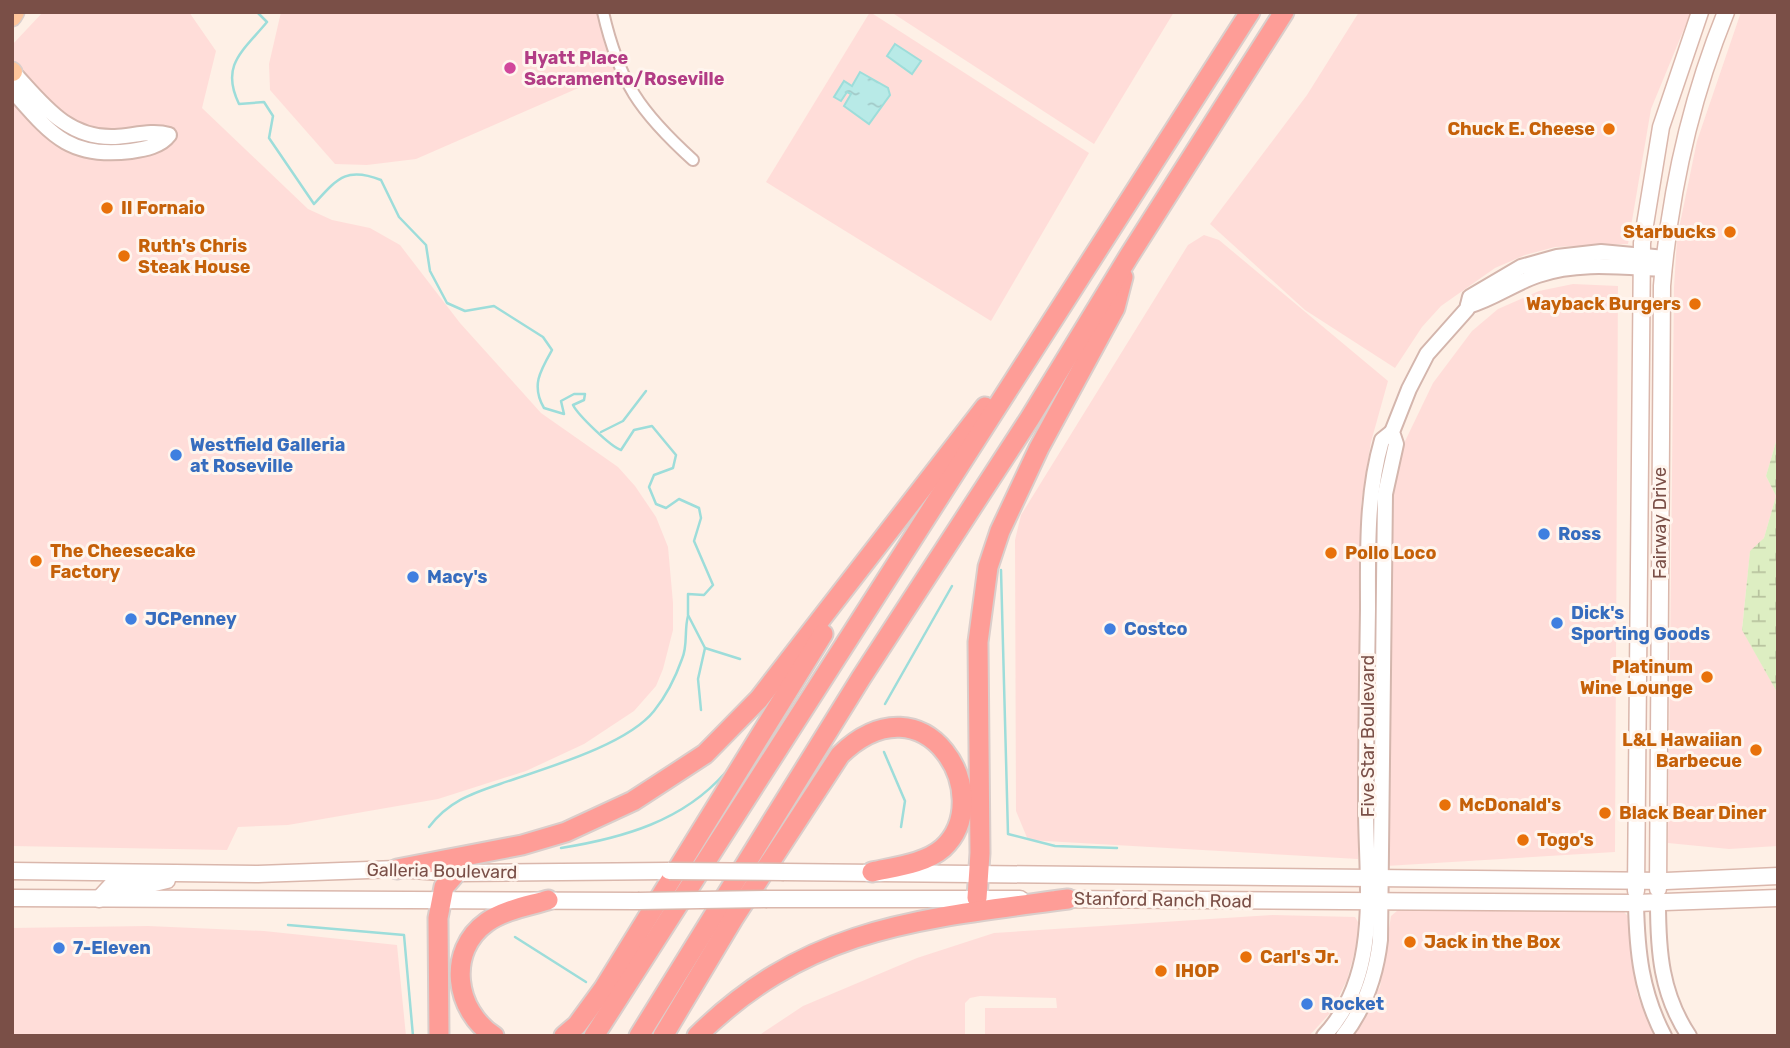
<svg xmlns="http://www.w3.org/2000/svg" width="1790" height="1048" font-family="Rubik,sans-serif">
  <style>
    .commercial { fill: #ffddd9 }
    .wetland { fill: url(#wetland-marsh) }
    .water { fill: url(#water-ripples); stroke: #9dddda; stroke-width: 2 }
    .lines { fill: none; stroke-linecap: round; stroke-linejoin: round }
    .stream { stroke: #9dddda; stroke-width: 2.5 }
    .minor-casing { stroke: #d4b6ad; stroke-width: 14 }
    .tertiary-casing { stroke: #d4b6ad; stroke-width: 18 }
    .secondary-casing { stroke: #dab7ac; stroke-width: 19 }
    .primary-casing { stroke: #dacecb; stroke-width: 21 }
    .motorway-casing { stroke: #dacecb; stroke-width: 23 }
    .minor { stroke: #fff; stroke-width: 10 }
    .tertiary { stroke: #fff; stroke-width: 14 }
    .secondary { stroke: #fff; stroke-width: 16 }
    .primary { stroke: #ffc69c; stroke-width: 18 }
    .motorway { stroke: #fe9d97; stroke-width: 19 }
    .secondary-bridge-casing { stroke: #dab7ac; stroke-width: 19; stroke-linecap: butt }
    .secondary-bridge { stroke: #fff; stroke-width: 16 }
    .hotel-dot { fill: #d1479c; stroke: #fff5ee; stroke-width: 2.5 }
    .food-dot { fill: #e8710a; stroke: #fff5ee; stroke-width: 2.5 }
    .shop-dot { fill: #3f7fe0; stroke: #fff5ee; stroke-width: 2.5 }
    .labels { text-anchor: middle; dominant-baseline: central; stroke-width: 6; stroke-linejoin: round; paint-order: stroke }
    .hotel-label { font-size: 18px; font-weight: bold; fill: #b23c85; stroke: #fff5ee; text-anchor: start }
    .food-label { font-size: 18px; font-weight: bold; fill: #c56008; stroke: #fff5ee; text-anchor: start }
    .shop-label { font-size: 18px; font-weight: bold; fill: #366cbe; stroke: #fff5ee; text-anchor: start }
    .street-label { font-size: 18px; fill: #7a4f47; stroke: #fff5ee }
  </style>
  <defs>
    <pattern id="wetland-marsh" width="20" height="14" patternUnits="userSpaceOnUse" patternTransform="scale(1.75)"><rect width="20" height="14" fill="#ddeec2"/><path d="M1 5h8M5 5V1M11 12h8M15 12V8" fill="none" stroke="#b8c39f"/></pattern>
    <pattern id="water-ripples" width="26" height="14" patternUnits="userSpaceOnUse" patternTransform="scale(1.75)"><rect width="26" height="14" fill="#b8eae7"/><path d="M2 4q2-2 4 0t4 0M15 11q2-2 4 0t4 0" fill="none" stroke="#a2cac8"/></pattern>
  </defs>
  <rect width="100%" height="100%" fill="#fef0e6"/>
  <g class="commercial">
    <polygon points="43,12 189,12 216,51 202,108 308,209 332,220 370,228 400,245 460,323 541,413 618,467 635,486 656,517 668,547 673,603 673,630 663,669 656,686 634,711 584,744 526,771 438,799 288,825 238,827 227,850 12,846 12,45"/>
    <polygon points="281,12 599,12 615,72 416,159 367,165 335,164 270,90 269,64"/>
    <polygon points="870,12 1089,153 991,321 766,182"/>
    <polygon points="891,12 1174,12 1094,144"/>
    <polygon points="1359,12 1691,12 1651,109 1628,244 1555,247 1525,255 1495,268 1441,306 1422,327 1395,368 1305,310 1210,224 1307,95"/>
    <polygon points="1741,12 1778,12 1778,435 1766,476 1776,496 1764,538 1750,552 1742,629 1778,694 1778,846 1729,849 1668,843 1674,288 1677,238 1697,141"/>
    <polygon points="1204,235 1219,240 1388,381 1371,442 1361,504 1358,859 1028,840 1016,811 1015,540 1021,515 1188,245"/>
    <polygon points="1573,284 1618,286 1615,852 1386,866 1388,508 1395,462 1433,383 1472,331 1498,309 1539,291"/>
    <polygon points="1398,910 1624,912 1630,918 1637,994 1654,1036 1352,1036 1380,987 1391,916"/>
    <polygon points="1272,915 1355,917 1358,922 1357,943 1347,980 1331,1012 1309,1036 985,1036 985,1008 1057,1008 1056,998 980,996 970,998 965,1003 965,1036 758,1036 803,1006 917,958 994,933"/>
    <polygon points="148,926 264,931 397,945 406,1036 12,1036 12,928"/>
  </g>
  <polygon class="wetland" points="1778,435 1778,694 1742,630 1750,551 1764,538 1776,496 1766,476"/>
  <g class="water">
    <polygon points="895,44 921,61 912,74 887,56"/>
    <polygon points="860,72 888,88 890,95 869,124 844,106 851,94 847,92 841,101 834,97 844,81 852,86"/>
  </g>
  <g class="lines">
    <g class="stream">
      <path d="M 257,12 L 267,22 C 243,51 220,65 239,104 L 264,102 L 273,116 L 269,138 L 314,204 C 337,179 346,166 381,180 L 399,217 L 426,245 L 430,271 L 447,303 L 465,311 L 494,306 L 543,337 L 552,350 C 540,371 531,386 544,408 L 564,414 L 561,401 L 574,394 L 585,394 L 584,400 L 573,405 C 578,415 611,447 621,450 L 634,430 L 652,426 L 676,455 L 673,468 L 654,475 L 649,487 L 656,504 L 666,508 L 679,499 L 699,508 L 701,518 L 694,541 L 713,585 L 704,595 L 688,594 L 688,615 L 705,648 L 740,659"/>
      <polyline points="601,432 623,421 646,391"/>
      <polyline points="1001,570 1008,834 1055,846 1117,848"/>
      <polyline points="885,704 952,586"/>
      <polyline points="701,710 698,679 705,648"/>
      <polyline points="884,752 905,801 901,827"/>
      <path d="M 429,827 C 448,802 470,794 500,784 C 542,769 626,746 654,711 C 666,696 676,676 682,659 C 688,646 684,630 688,616"/>
      <path d="M 561,848 C 623,838 683,821 725,773"/>
      <polyline points="288,925 404,935 413,1036"/>
      <polyline points="515,937 586,982"/>
    </g>
    <g class="minor-casing">
      <path id="minor" d="M 603,12 C 619,82 640,112 693,160"/>
    </g>
    <g class="tertiary-casing">
      <g id="tertiary">
        <path d="M 12,71 C 42,103 66,139 115,137 C 133,136 152,130 169,135 C 161,146 145,149 131,151 C 68,159 50,133 12,90"/>
        <path d="M 1468,306 C 1493,299 1514,283 1538,275 C 1579,261 1622,267 1664,269"/>
        <path d="M 1658,902 C 1658,951 1661,994 1689,1036"/>
        <path d="M 1636,903 C 1637,951 1641,992 1664,1036"/>
        <path d="M 1324,1036 C 1382,974 1366,884 1366,807 C 1366,741 1367,675 1368,609 C 1368,552 1366,495 1382,440 L 1392,432"/>
        <path d="M 1343,1036 C 1365,1008 1376,975 1380,940 L 1385,494 L 1396,444 L 1392,432 L 1409,389 L 1427,354 L 1467,309 L 1470,297 L 1521,267 L 1557,257 L 1601,252 L 1665,258"/>
      </g>
    </g>
    <g class="secondary-casing">
      <g id="secondary">
        <polyline points="12,871 258,874 397,869 456,873 669,871"/>
        <polyline points="784,872 1666,881 1778,876"/>
        <path d="M 1658,889 L 1662,286 C 1670,191 1690,101 1726,12"/>
        <polyline points="1636,891 1642,243 1661,127 1700,12"/>
        <polyline points="12,898 638,901"/>
        <polyline points="99,899 112,885 146,885 167,880"/>
        <polyline points="767,899 1020,899"/>
        <polyline points="1056,899 1636,903 1778,898"/>
      </g>
    </g>
    <g class="primary-casing">
      <g id="primary">
        <polyline points="12,17 15,12"/>
        <polyline points="12,71 13,72"/>
      </g>
    </g>
    <g class="motorway-casing">
      <g id="motorway">
        <polyline points="397,869 522,845 566,832 633,801 705,754 759,699 985,407"/>
        <polyline points="977,898 980,853 978,642 988,567 1000,531 1039,448 1115,308 1123,277"/>
        <polyline points="439,1036 438,918 444,887 456,873"/>
        <path d="M 494,1036 C 455,1011 446,951 487,922 C 504,910 528,906 548,900"/>
        <polyline points="564,1036 577,1025 604,988 823,634"/>
        <polyline points="594,1036 1250,12"/>
        <polyline points="639,1036 861,678 1030,418 1129,256 1284,12"/>
        <path d="M 663,1036 L 733,919 L 840,755 C 926,672 998,797 943,848 C 925,864 894,867 872,872"/>
        <path d="M 697,1036 C 808,926 921,919 1068,899"/>
      </g>
    </g>
    <use href="#minor" class="minor"/>
    <use href="#tertiary" class="tertiary"/>
    <use href="#secondary" class="secondary"/>
    <use href="#primary" class="primary"/>
    <use href="#motorway" class="motorway"/>
    <g class="secondary-bridge-casing">
      <g id="secondary-bridge">
        <polyline points="669,871 784,872"/>
        <polyline points="638,901 767,899"/>
      </g>
    </g>
    <use href="#secondary-bridge" class="secondary-bridge"/>
  </g>
  <circle class="hotel-dot" cx="510" cy="68" r="7"/>
  <g class="food-dot">
    <circle cx="1609" cy="129" r="7"/>
    <circle cx="107" cy="208" r="7"/>
    <circle cx="1730" cy="232" r="7"/>
    <circle cx="124" cy="256" r="7"/>
    <circle cx="1695" cy="304" r="7"/>
    <circle cx="1331" cy="553" r="7"/>
    <circle cx="36" cy="561" r="7"/>
    <circle cx="1707" cy="677" r="7"/>
    <circle cx="1756" cy="750" r="7"/>
    <circle cx="1445" cy="805" r="7"/>
    <circle cx="1605" cy="813" r="7"/>
    <circle cx="1523" cy="840" r="7"/>
    <circle cx="1410" cy="942" r="7"/>
    <circle cx="1246" cy="957" r="7"/>
    <circle cx="1161" cy="971" r="7"/>
  </g>
  <g class="shop-dot">
    <circle cx="176" cy="455" r="7"/>
    <circle cx="1544" cy="534" r="7"/>
    <circle cx="413" cy="577" r="7"/>
    <circle cx="131" cy="619" r="7"/>
    <circle cx="1557" cy="623" r="7"/>
    <circle cx="1110" cy="629" r="7"/>
    <circle cx="59" cy="948" r="7"/>
    <circle cx="1307" cy="1004" r="7"/>
  </g>
  <g class="labels">
    <g class="hotel-label">
      <text x="524" y="58">Hyatt Place<tspan x="524" dy="21">Sacramento/Roseville</tspan></text>
    </g>
    <g class="food-label">
      <text x="1595" y="129" text-anchor="end">Chuck E. Cheese</text>
      <text x="121" y="208">II Fornaio</text>
      <text x="1716" y="232" text-anchor="end">Starbucks</text>
      <text x="138" y="246">Ruth's Chris<tspan x="138" dy="21">Steak House</tspan></text>
      <text x="1681" y="304" text-anchor="end">Wayback Burgers</text>
      <text x="50" y="551">The Cheesecake<tspan x="50" dy="21">Factory</tspan></text>
      <text x="1345" y="553">Pollo Loco</text>
      <text x="1693" y="667" text-anchor="end">Platinum<tspan x="1693" dy="21">Wine Lounge</tspan></text>
      <text x="1742" y="740" text-anchor="end">L&amp;L Hawaiian<tspan x="1742" dy="21">Barbecue</tspan></text>
      <text x="1459" y="805">McDonald's</text>
      <text x="1619" y="813">Black Bear Diner</text>
      <text x="1537" y="840">Togo's</text>
      <text x="1424" y="942">Jack in the Box</text>
      <text x="1260" y="957">Carl's Jr.</text>
      <text x="1175" y="971">IHOP</text>
    </g>
    <g class="shop-label">
      <text x="190" y="445">Westfield Galleria<tspan x="190" dy="21">at Roseville</tspan></text>
      <text x="1558" y="534">Ross</text>
      <text x="427" y="577">Macy's</text>
      <text x="1571" y="613">Dick's<tspan x="1571" dy="21">Sporting Goods</tspan></text>
      <text x="145" y="619">JCPenney</text>
      <text x="1124" y="629">Costco</text>
      <text x="73" y="948">7-Eleven</text>
      <text x="1321" y="1004">Rocket</text>
    </g>
    <g class="street-label">
      <text transform="translate(1660 523) rotate(-90)">Fairway Drive</text>
      <text transform="translate(1368 736) rotate(-90)">Five Star Boulevard</text>
      <text transform="translate(442 871) rotate(1)">Galleria Boulevard</text>
      <text transform="translate(1163 900) rotate(1)">Stanford Ranch Road</text>
    </g>
  </g>
  <rect width="1790" height="1048" fill="none" stroke="#7a4f47" stroke-width="28"/>
</svg>
